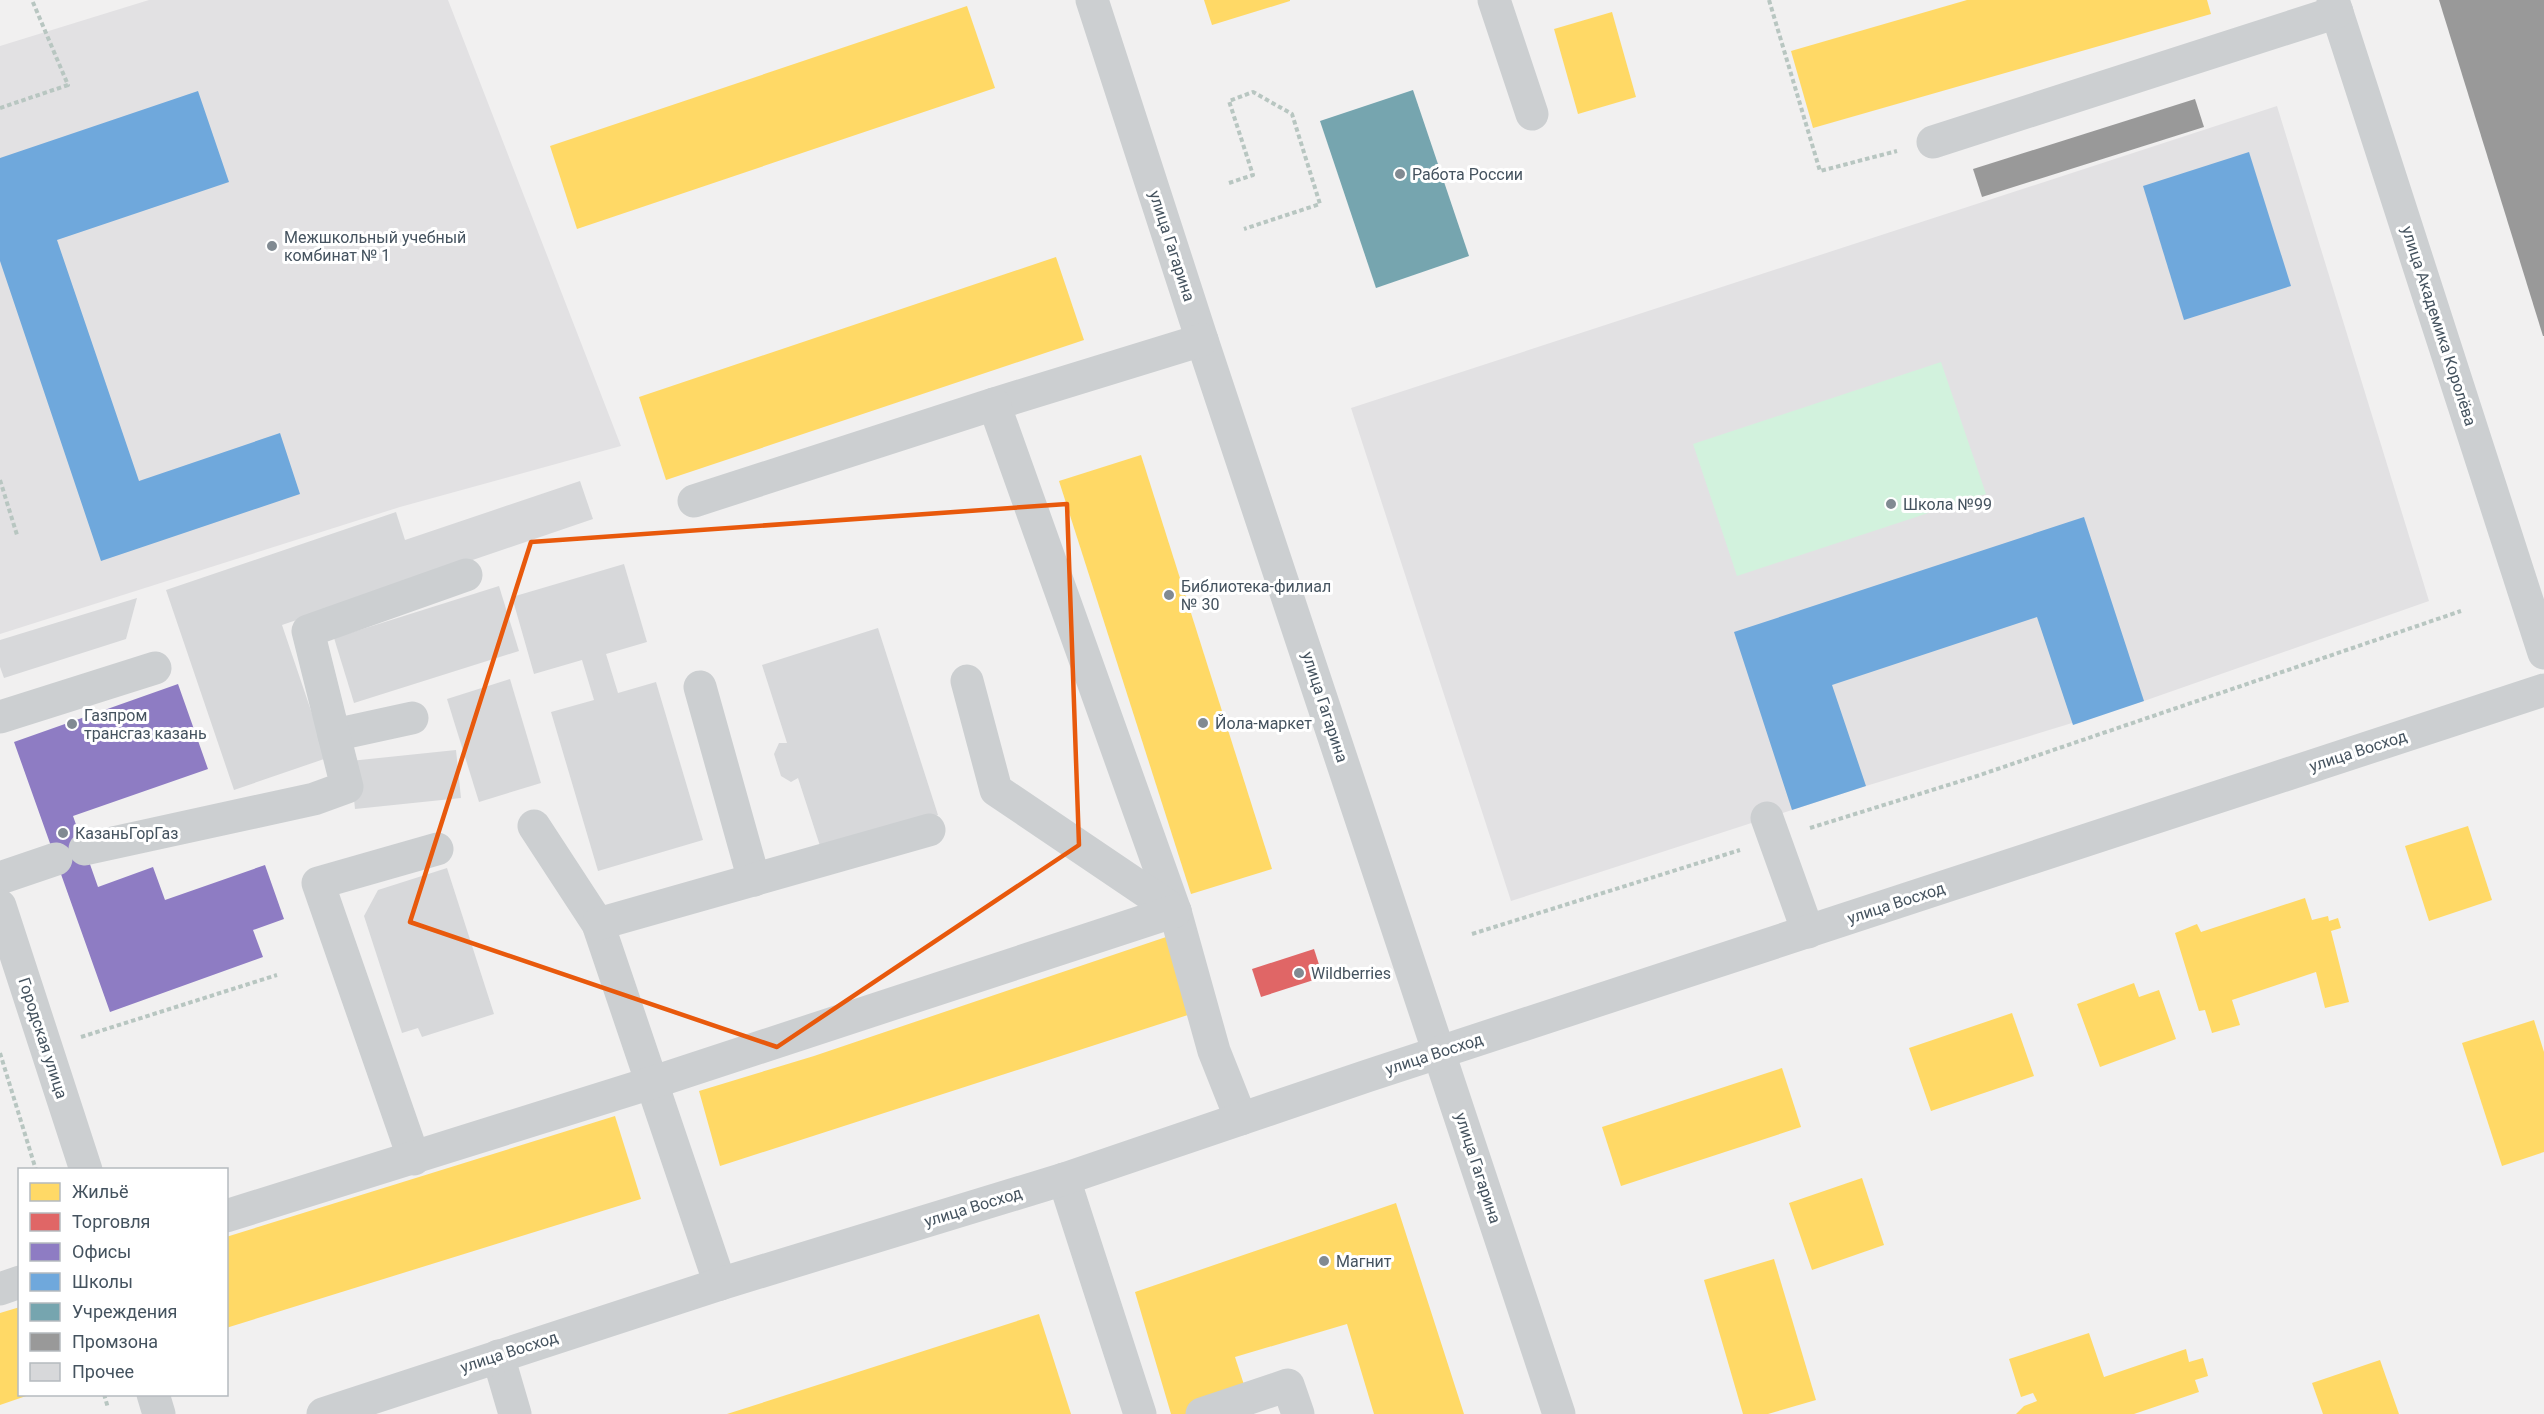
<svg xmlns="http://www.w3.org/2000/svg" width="2544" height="1414" font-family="Roboto,sans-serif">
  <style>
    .education { fill: #e2e1e3 }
    .green { fill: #d2f2dd }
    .homes { fill: #ffd966 }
    .shops { fill: #e06666 }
    .offices { fill: #8e7cc3 }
    .schools { fill: #6fa8dc }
    .public { fill: #76a5af }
    .industry { fill: #999 }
    .building { fill: #d7d8da }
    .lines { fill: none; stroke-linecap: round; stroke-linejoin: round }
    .path { stroke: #b8c6c1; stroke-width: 4; stroke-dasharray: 4.5 3; stroke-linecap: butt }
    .minor { stroke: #cccfd1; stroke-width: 33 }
    .marked { fill: none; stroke: #e8590c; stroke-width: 4.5; stroke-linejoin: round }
    .poi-dot { fill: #818a92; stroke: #fff; stroke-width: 2 }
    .labels { text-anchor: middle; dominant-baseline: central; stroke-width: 6; stroke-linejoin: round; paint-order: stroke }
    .poi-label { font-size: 16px; fill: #45535f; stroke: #fff; text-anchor: start }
    .street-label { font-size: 16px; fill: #45535f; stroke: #fff }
  </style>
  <rect width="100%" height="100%" fill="#f1f0f0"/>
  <g class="education">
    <polygon points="149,0 448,0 621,446 400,507 0,634 0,46"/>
    <polygon points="2277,106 2429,601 2144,701 1866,786 1511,901 1351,408"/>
  </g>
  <polygon class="green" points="1941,362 1986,494 1737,576 1693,444"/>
  <g class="homes">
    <polygon points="1204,0 1290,0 1290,1 1212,25"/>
    <polygon points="1967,0 2207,0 2211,14 1813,128 1791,51"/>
    <polygon points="967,6 995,88 577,229 550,146"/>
    <polygon points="1612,12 1636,97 1578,114 1554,29"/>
    <polygon points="1056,257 1084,340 666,480 639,397"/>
    <polygon points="1141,455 1272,869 1191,894 1059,481"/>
    <polygon points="2468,826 2492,900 2429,921 2405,846"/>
    <polygon points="2305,898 2312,920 2328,916 2329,921 2338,918 2341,928 2331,931 2349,1002 2325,1008 2316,972 2232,1000 2240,1025 2212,1033 2205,1010 2199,1011 2175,933 2197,924 2201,932"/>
    <polygon points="1169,936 1191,1014 720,1166 699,1091 814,1056"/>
    <polygon points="2134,983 2139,997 2159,990 2176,1039 2100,1067 2077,1004"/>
    <polygon points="2012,1013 2034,1076 1931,1111 1909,1048"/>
    <polygon points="2534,1020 2544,1052 2544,1152 2502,1166 2462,1043"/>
    <polygon points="1782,1068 1801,1127 1621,1186 1602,1127"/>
    <polygon points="615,1116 641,1199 226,1328 226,1237"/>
    <polygon points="1862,1178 1884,1245 1812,1270 1789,1203"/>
    <polygon points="1396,1203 1464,1414 1374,1414 1347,1324 1235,1357 1246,1391 1186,1414 1171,1414 1135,1292"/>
    <polygon points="1774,1259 1816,1400 1768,1414 1743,1414 1704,1280"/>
    <polygon points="20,1307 20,1394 29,1395 0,1405 0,1313"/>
    <polygon points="1039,1314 1071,1414 727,1414"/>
    <polygon points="2089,1333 2104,1377 2186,1349 2189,1362 2203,1358 2208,1376 2195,1380 2199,1392 2134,1414 2016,1414 2024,1406 2037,1401 2033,1393 2021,1397 2009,1359"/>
    <polygon points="2380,1360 2399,1414 2323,1414 2312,1383"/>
  </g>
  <polygon class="shops" points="1314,949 1323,977 1261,997 1252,969"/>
  <polygon class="offices" points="178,684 208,769 73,816 98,887 153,867 165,900 265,865 284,919 253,930 263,957 110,1012 14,742"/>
  <g class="schools">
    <polygon points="198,91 229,182 57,240 139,481 280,433 300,494 101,561 0,261 0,158"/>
    <polygon points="2249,152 2291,286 2184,320 2143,186"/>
    <polygon points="2084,517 2144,701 2073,725 2037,617 1832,685 1866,786 1792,810 1734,632"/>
  </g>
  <polygon class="public" points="1413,90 1469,256 1376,288 1320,121"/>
  <g class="industry">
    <polygon points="2439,0 2544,0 2544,336 2543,336"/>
    <polygon points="2195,99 2204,127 1982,197 1973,169"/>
  </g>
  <g class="building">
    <polygon points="580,481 593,519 282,625 327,758 234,790 166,590 396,512 405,540"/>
    <polygon points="624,564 647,642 606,654 618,693 656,682 703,840 598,871 551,712 594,700 582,660 534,674 512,597"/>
    <polygon points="499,586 519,651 354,703 334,638"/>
    <polygon points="137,598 126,639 4,678 0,667 0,640"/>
    <polygon points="878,628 938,815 822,852 798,778 791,782 781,776 774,754 779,743 787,743 762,665"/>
    <polygon points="510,679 541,783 479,802 447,699"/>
    <polygon points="456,750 461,798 355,809 350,761"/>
    <polygon points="447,868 494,1014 422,1037 418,1028 402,1033 364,916 378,890"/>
  </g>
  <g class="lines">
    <g class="path">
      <polyline points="1769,0 1820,171 1897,151"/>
      <polyline points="0,108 68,85 32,0"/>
      <polyline points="1229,183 1253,175 1229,101 1253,92 1292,114 1320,204 1244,229"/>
      <polyline points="0,480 17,535"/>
      <polyline points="1810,828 1977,776 2461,611"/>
      <polyline points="1472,934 1740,850"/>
      <polyline points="81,1037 277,975"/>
      <polyline points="0,1053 36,1170"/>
      <polyline points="104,1394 108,1408"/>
    </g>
    <g class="minor">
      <polyline points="1092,0 1202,340 1559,1414"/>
      <polyline points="1494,0 1532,114"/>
      <polyline points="2333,0 2544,653"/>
      <polyline points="1933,142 2337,12"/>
      <polyline points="994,404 1202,340"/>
      <polyline points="694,501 994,404 1175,911 1214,1051 1241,1119"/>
      <polyline points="967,681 996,790 1175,911"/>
      <polyline points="700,687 754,880"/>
      <polyline points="0,717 155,668"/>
      <polyline points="334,735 412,718"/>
      <polyline points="1767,818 1808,932"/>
      <polyline points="534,826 598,924 720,1284"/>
      <polyline points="85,849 314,799 347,787 308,631 466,575"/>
      <polyline points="0,878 56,859"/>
      <polyline points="0,906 86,1170"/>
      <polyline points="598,924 929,830"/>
      <polyline points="414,1159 318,883 437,849"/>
      <polyline points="1064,1179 1140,1414"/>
      <polyline points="226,1216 651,1083 1175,911"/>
      <polyline points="0,1289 20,1282"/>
      <polyline points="498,1356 515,1414"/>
      <polyline points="153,1394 159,1414"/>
      <polyline points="323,1414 720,1284 1064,1179 1367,1076 2544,690"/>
      <polyline points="1202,1414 1288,1385 1298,1414"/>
    </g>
  </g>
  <path class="marked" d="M 1067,504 L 1079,845 L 777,1047 L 410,922 L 531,542 Z"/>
  <g class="poi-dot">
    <circle cx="1400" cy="174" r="6"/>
    <circle cx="272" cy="246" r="6"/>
    <circle cx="1891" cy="504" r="6"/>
    <circle cx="1169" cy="595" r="6"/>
    <circle cx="1203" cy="723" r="6"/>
    <circle cx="72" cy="724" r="6"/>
    <circle cx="63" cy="833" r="6"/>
    <circle cx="1299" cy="973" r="6"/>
    <circle cx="1324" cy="1261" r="6"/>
  </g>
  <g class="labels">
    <g class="poi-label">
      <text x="1412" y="174">Работа России</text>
      <text x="284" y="237">Межшкольный учебный<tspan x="284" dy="18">комбинат № 1</tspan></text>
      <text x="1903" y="504">Школа №99</text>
      <text x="1181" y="586">Библиотека-филиал<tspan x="1181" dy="18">№ 30</tspan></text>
      <text x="84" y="715">Газпром<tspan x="84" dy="18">трансгаз казань</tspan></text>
      <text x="1215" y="723">Йола-маркет</text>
      <text x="75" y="833">КазаньГорГаз</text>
      <text x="1311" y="973">Wildberries</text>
      <text x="1336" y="1261">Магнит</text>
    </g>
    <g class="street-label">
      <text transform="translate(1172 246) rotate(72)">улица Гагарина</text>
      <text transform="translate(2439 326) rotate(72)">улица Академика Королёва</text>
      <text transform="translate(1325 707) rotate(72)">улица Гагарина</text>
      <text transform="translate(2358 751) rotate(-18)">улица Восход</text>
      <text transform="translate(1896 903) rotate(-18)">улица Восход</text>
      <text transform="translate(43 1038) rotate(72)">Городская улица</text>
      <text transform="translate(1434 1054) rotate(-18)">улица Восход</text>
      <text transform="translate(1478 1168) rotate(72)">улица Гагарина</text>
      <text transform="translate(973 1207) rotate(-17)">улица Восход</text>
      <text transform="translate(509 1352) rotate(-18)">улица Восход</text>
    </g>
  </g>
  <rect x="18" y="1168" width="210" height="228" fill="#ffffff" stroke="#b5babf" stroke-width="1.5"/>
  <rect x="30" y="1183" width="30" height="18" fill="#ffd966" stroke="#b5babf" stroke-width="1.5"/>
  <text x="72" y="1198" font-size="18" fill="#45535f">Жильё</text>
  <rect x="30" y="1213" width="30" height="18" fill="#e06666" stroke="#b5babf" stroke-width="1.5"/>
  <text x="72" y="1228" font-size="18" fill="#45535f">Торговля</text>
  <rect x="30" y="1243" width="30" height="18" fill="#8e7cc3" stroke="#b5babf" stroke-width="1.5"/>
  <text x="72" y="1258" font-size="18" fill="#45535f">Офисы</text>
  <rect x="30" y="1273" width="30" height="18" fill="#6fa8dc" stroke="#b5babf" stroke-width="1.5"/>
  <text x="72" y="1288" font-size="18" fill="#45535f">Школы</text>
  <rect x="30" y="1303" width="30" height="18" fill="#76a5af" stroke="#b5babf" stroke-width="1.5"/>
  <text x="72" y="1318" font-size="18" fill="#45535f">Учреждения</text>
  <rect x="30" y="1333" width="30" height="18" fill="#999999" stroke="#b5babf" stroke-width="1.5"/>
  <text x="72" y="1348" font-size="18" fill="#45535f">Промзона</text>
  <rect x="30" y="1363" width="30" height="18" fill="#d7d8da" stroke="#b5babf" stroke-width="1.5"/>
  <text x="72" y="1378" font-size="18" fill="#45535f">Прочее</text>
</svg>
